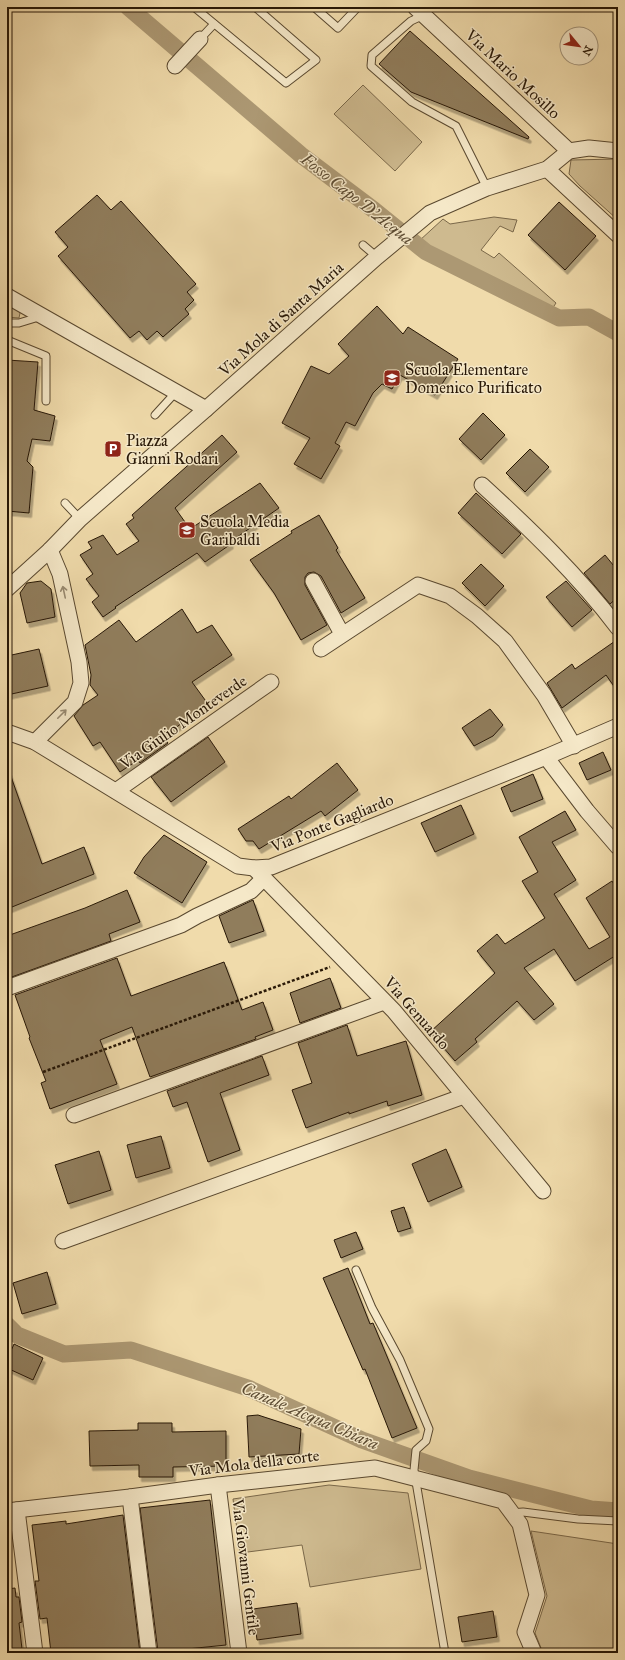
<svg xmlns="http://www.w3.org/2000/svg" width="625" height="1660" font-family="'IM FELL Great Primer',serif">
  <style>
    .green { fill: #ceba8f; stroke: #7a684a }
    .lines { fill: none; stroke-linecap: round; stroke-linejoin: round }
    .stream { stroke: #776447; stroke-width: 4.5 }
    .canal { stroke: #ac9873; stroke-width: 17 }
    .building { fill: #907d5c; stroke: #271706; filter: url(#shadow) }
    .lane-casing { stroke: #59482f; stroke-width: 9 }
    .street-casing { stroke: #59482f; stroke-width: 17 }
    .path { stroke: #271706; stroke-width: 2.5; stroke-dasharray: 3 2; stroke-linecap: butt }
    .lane { stroke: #f5e8c8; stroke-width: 7 }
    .street { stroke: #f5e8c8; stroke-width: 15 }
    .oneway { stroke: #988a71 }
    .labels { text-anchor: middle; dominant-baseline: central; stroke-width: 3; stroke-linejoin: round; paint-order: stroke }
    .street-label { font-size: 16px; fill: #271706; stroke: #f5e8c8 }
    .poi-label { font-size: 16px; fill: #271706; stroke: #f5e8c8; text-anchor: start }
    .water-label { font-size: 17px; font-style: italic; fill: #5c4b32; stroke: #f5e8c8 }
  </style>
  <defs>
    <filter id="shadow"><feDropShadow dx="2.5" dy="4.5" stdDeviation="0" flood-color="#0004"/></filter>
  </defs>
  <rect width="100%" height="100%" fill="#f0dbab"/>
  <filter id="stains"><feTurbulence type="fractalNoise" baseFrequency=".005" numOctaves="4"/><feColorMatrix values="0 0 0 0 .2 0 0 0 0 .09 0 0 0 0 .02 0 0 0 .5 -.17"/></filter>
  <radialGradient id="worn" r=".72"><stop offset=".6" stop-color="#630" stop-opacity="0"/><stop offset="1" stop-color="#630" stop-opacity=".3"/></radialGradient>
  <g class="green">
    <polygon points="363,85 422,142 395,171 334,114"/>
    <polygon points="618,159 618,220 580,186 569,174 571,160"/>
    <polygon points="494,217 517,220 513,232 500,226 481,250 494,258 499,253 556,303 552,309 419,241 443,219 450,224"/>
    <polygon points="7,300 21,308 19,318 7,317"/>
    <polygon points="329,1485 408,1493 421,1569 310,1587 302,1545 240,1553 233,1499"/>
    <polygon points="531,1531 618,1544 618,1653 543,1653 535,1633 547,1596"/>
  </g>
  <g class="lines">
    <polyline class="stream" points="603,1511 618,1501"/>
    <g class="canal">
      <polyline points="128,7 301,155 374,210 426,252 559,318 589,317 618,333"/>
      <polyline points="7,1325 17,1335 64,1354 131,1350 248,1388 362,1440 469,1478 591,1509 618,1511"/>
    </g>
  </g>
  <g class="building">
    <polygon points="410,31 529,137 528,139 411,92 379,64"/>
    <polygon points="97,195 111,210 121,201 196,284 187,292 194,300 185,309 189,314 163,337 157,331 147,340 139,331 130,338 58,256 68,247 55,232"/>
    <polygon points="559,202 596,236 565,270 528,235"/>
    <polygon points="377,306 403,334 408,327 458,359 435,395 400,375 392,389 382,384 373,393 355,426 346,422 335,443 340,446 321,479 294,464 310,438 282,423 311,366 329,374 349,356 338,344"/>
    <polygon points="7,360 38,362 34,410 55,416 50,441 32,439 27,461 33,467 29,513 7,511"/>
    <polygon points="483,413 505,435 481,460 459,439"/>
    <polygon points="222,435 237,452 175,508 190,529 260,483 279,508 230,542 231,544 205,562 197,553 115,607 116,608 103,617 92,602 99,596 86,579 93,574 80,555 92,548 88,542 103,535 117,555 139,541 126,524 134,518 132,515"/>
    <polygon points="530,449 549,467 525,492 506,473"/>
    <polygon points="476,493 521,534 502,554 458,513"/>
    <polygon points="319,515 338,548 336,550 365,598 341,613 321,576 314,572 308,573 305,577 305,585 327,625 301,640 274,593 250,560 292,533 291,531"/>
    <polygon points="605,555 618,571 618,597 610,604 584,573"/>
    <polygon points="481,564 504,586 485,606 462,583"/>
    <polygon points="41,581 51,589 55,617 27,623 20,593 27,583"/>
    <polygon points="566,581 592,610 572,627 546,597"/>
    <polygon points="182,609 197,633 212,625 232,655 192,682 208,704 163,737 168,743 140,763 138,760 120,772 100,742 93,746 74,716 83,705 98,695 90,685 91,675 85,645 119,620 136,642"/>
    <polygon points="618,639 618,692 606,675 562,708 547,683 572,664 575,669"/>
    <polygon points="39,649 48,686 7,695 7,656"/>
    <polygon points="490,709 503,725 493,736 474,746 462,728"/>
    <polygon points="208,737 225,762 171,802 151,777"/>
    <polygon points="603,752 611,770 587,780 579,763"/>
    <polygon points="337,763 358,790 325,816 321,811 259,849 253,841 246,841 238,829 289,796 291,799"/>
    <polygon points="9,771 42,864 84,847 94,874 7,909 7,772"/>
    <polygon points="533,774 543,799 511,812 501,788"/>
    <polygon points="461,805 474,834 435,852 421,823"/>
    <polygon points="565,811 576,830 552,842 576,880 554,894 589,949 610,937 586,898 612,881 618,891 618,954 575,981 554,949 524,968 554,1004 534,1020 517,1001 475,1039 477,1042 455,1061 430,1032 495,973 477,951 497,934 505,944 545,918 522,881 538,872 519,837"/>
    <polygon points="164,835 207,862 182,903 134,873 144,857"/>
    <polygon points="127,890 140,922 109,934 111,941 9,978 7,972 7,936 85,908"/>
    <polygon points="253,900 264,931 229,943 219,916"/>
    <polygon points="117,958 131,996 224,962 242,1010 263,1002 273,1030 255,1037 256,1039 150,1077 132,1027 100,1040 117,1084 50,1109 41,1083 46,1081 29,1038 30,1037 15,995"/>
    <polygon points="330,978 341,1008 300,1023 290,993"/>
    <polygon points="347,1025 357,1056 406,1041 422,1095 388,1106 387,1101 349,1114 349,1112 306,1128 292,1090 312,1083 298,1043"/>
    <polygon points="262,1056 269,1075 220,1093 240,1150 208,1162 187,1102 173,1107 167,1091"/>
    <polygon points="161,1136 170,1168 136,1178 127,1145"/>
    <polygon points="446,1149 462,1187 428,1202 412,1164"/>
    <polygon points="99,1151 111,1190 68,1204 55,1165"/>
    <polygon points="404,1207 411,1228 398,1232 391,1211"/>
    <polygon points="356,1232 363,1249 341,1258 334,1240"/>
    <polygon points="348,1268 370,1324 373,1323 417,1428 392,1438 365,1369 363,1370 323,1278"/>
    <polygon points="47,1272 56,1304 22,1314 13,1283"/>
    <polygon points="14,1344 43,1358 33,1380 7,1368 7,1360"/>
    <polygon points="258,1415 301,1429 299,1454 249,1457 247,1416"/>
    <polygon points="138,1423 172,1423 172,1432 226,1431 226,1466 173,1467 173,1477 139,1477 139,1465 90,1466 89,1431 138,1430"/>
    <polygon points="210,1500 226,1645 158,1652 140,1508"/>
    <polygon points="123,1515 140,1653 51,1653 47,1618 40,1619 35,1581 39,1581 32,1525 66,1521 66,1524"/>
    <polygon points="15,1588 16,1597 19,1597 22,1622 19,1623 22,1649 7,1651 7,1589"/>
    <polygon points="297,1603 301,1634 257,1640 253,1609"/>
    <polygon points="493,1611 497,1637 462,1642 458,1617"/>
  </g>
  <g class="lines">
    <g class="lane-casing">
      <g id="lane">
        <polyline points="194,7 286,83 316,60 255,7"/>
        <polyline points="314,7 338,28 358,7"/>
        <polyline points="424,15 411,21 372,55 371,66 412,102 456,126 487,188"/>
        <polyline points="200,39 214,24"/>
        <polyline points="363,245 377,257"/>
        <polyline points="7,323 19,323 42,316"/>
        <polyline points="7,340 46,356 46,401"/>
        <polyline points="155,415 176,392"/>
        <polyline points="65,503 80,519"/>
        <polyline points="356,1270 372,1308 400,1360 429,1429 426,1441 416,1450 414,1470 445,1653"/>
        <polyline points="511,1513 523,1512 578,1519 618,1521"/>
      </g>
    </g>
    <g class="street-casing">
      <g id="street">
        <polyline points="415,7 569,151"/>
        <polyline points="175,66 200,39"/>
        <polyline points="547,169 618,235"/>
        <polyline points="7,296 206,409"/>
        <path d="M 482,485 C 530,529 578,575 618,628"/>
        <polyline points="313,581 342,634"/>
        <polyline points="7,589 50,550 80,519 206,409 377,257 430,213 487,188 547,169 569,151 589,148 618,151"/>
        <polyline points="321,649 418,585 450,596 477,616 505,641 544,695 574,746"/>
        <polyline points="7,732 35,742 238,866 254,868 271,867 546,757 618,726"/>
        <polyline points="35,742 75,702 81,683 79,662 60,574 50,550"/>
        <polyline points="546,757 587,811 618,847"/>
        <polyline points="116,791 271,682"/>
        <polyline points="254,868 394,1011 543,1191"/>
        <polyline points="7,988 181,925 197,916 251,891 264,878"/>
        <polyline points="74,1115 384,1002"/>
        <polyline points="63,1241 464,1096"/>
        <polyline points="218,1485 239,1653"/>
        <polyline points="130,1497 149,1653"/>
        <polyline points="17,1510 35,1653"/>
        <polyline points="7,1511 130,1497 218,1485 375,1468 503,1501 520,1524 537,1595 525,1632 534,1653"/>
      </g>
    </g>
    <polyline class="path" points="43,1072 330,967"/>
    <use href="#lane" class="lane"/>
    <use href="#street" class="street"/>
  </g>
  <defs><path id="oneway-shaft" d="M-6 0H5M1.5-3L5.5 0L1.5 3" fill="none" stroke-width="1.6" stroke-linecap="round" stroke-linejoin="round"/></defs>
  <g class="oneway">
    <use href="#oneway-shaft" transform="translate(64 592) rotate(-102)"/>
    <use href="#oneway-shaft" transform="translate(62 714) rotate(-45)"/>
  </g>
  <defs>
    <g id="school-square" transform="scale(0.9)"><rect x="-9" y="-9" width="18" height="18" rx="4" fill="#8f2418" stroke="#f5e8c8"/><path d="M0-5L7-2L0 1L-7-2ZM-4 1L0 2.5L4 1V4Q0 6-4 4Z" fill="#fff"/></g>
    <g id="parking-square" transform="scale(0.9)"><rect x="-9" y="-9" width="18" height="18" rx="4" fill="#8f2418" stroke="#f5e8c8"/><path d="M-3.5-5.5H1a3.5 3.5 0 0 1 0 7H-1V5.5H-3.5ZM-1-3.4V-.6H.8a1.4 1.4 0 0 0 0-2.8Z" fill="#fff"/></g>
  </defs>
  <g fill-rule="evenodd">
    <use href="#school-square" x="392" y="378"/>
    <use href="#parking-square" x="113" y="449"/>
    <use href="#school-square" x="187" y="530"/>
  </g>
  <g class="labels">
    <g class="street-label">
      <text transform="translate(513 74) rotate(43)">Via Mario Mosillo</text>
      <text transform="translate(281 319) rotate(-42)">Via Mola di Santa Maria</text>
      <text transform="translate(183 722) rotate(-35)">Via Giulio Monteverde</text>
      <text transform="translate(332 823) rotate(-22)">Via Ponte Gagliardo</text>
      <text transform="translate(417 1013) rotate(49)">Via Genuardo</text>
      <text transform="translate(254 1463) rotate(-7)">Via Mola della corte</text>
      <text transform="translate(246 1567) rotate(83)">Via Giovanni Gentile</text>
    </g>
    <g class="poi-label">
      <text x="405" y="369">Scuola Elementare<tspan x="405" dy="18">Domenico Purificato</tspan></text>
      <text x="126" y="440">Piazza<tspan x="126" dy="18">Gianni Rodari</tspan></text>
      <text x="200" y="521">Scuola Media<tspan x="200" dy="18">Garibaldi</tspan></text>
    </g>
    <g class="water-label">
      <text transform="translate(357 199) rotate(38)">Fosso Capo D'Acqua</text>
      <text transform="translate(310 1416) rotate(23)">Canale Acqua Chiara</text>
    </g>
  </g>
  <rect width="625" height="1660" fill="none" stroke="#f0dbab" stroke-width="24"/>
  <rect x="8" y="8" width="609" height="1644" fill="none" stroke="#271706" stroke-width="2"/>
  <rect x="12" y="12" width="601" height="1636" fill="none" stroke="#271706"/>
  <g transform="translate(579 46) rotate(119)"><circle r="19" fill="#f5e8c8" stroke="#a3947a"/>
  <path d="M0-3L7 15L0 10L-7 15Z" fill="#8f2418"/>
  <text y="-6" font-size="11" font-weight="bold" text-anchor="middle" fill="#271706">N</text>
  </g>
  <rect width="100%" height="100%" filter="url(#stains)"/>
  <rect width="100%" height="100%" fill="url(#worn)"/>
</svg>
